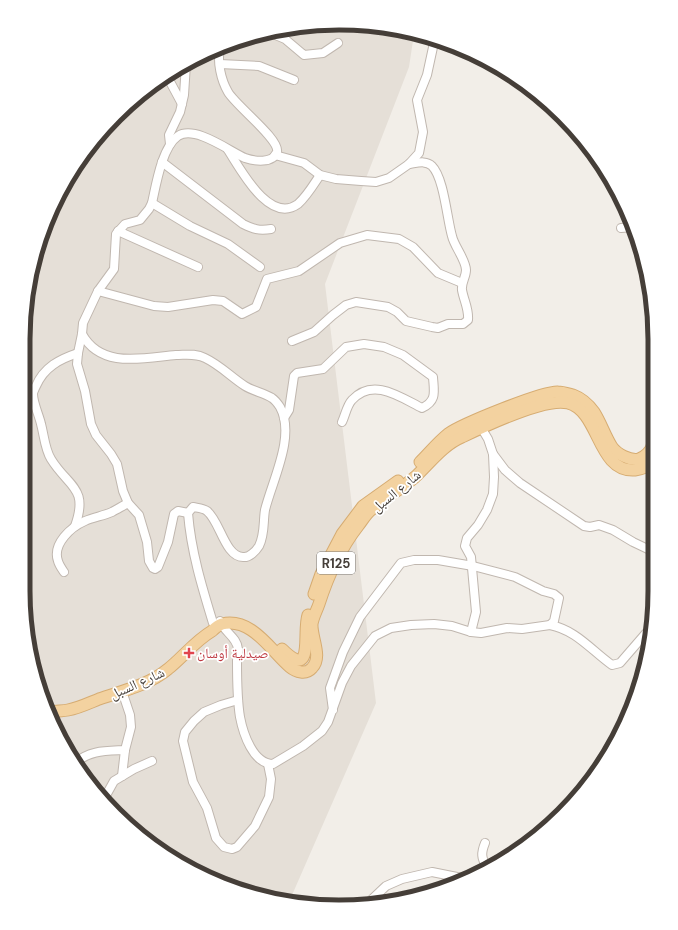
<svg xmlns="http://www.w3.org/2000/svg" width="678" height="930" font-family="'DM Sans','Noto Naskh Arabic',sans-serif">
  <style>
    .residential { fill: #e5dfd7 }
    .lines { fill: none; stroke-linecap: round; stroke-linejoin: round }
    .minor-casing { stroke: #c0b7af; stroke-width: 10 }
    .major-casing { stroke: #d6ac72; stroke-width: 13 }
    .minor { stroke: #fff; stroke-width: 8 }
    .major { stroke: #f3d2a0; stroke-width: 11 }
    .health-dot { fill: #e0444e; stroke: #fff; stroke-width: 1.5 }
    .labels { text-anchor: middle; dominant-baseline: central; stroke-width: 3.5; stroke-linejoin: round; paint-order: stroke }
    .shield { fill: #fff; stroke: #7d7874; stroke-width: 1 }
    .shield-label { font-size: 13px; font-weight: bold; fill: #453e38 }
    .street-label { font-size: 14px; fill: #453e38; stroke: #fff }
    .health-label { font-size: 14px; fill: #be3a42; stroke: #fff; text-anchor: start }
    .rim { fill: none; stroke: #453e38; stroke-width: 5 }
  </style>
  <rect width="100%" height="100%" fill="#f2eee8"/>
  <polygon class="residential" points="318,24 380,26 414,34 409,67 325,284 376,703 289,902 199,875 131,829 76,766 34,673 23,591 23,339 34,257 76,164 146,88 199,56 257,34"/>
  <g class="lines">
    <g class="minor-casing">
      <g id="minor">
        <polyline points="271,32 273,34 285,39 304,55 323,53 338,43"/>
        <polyline points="220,64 259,66 294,80"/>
        <polyline points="167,76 182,104"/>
        <polyline points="170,144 169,135 180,112 184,95 186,64"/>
        <path d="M 228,150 C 240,168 269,225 298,204 C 307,196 314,184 320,175"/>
        <polyline points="275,155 304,163 320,175 336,179 361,181 376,182 389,178 409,164 419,153 423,132 417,100 427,75 435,38"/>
        <path d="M 162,162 L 243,224 C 253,229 259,231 271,229"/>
        <polyline points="152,203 190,226 228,244 260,267"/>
        <polyline points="621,228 633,227"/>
        <polyline points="118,231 198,267"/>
        <polyline points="98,291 154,306 168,307 213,300 223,301 242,314 256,307 267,279 299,271 340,243 367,235 399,239 413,247 438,273 462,283"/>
        <path d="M 82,334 C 101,369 143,358 176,355 C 186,355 195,353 205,358 C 220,365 231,377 245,386 C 253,391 264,393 272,398 C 275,400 278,404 280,407 C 296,436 272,481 265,510 C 263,522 265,534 259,546 C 256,551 249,558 243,557 C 225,557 220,521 207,511 C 203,508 198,508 193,507 L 188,513 C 191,551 202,587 213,623"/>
        <path d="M 292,341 L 314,332 L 333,315 L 346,305 L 356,302 L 388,307 L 397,312 L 406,321 L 432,327 L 438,328 L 448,324 L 463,324 L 468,320 C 469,309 464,301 462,290 C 461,283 466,277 466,270 C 466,260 454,246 452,236 C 447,219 444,178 432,166 C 426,160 417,163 409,164"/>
        <path d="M 284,418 L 289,410 L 294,376 L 297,373 L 323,369 L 346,347 L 364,344 L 384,347 L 403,355 L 433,377 C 434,392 437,401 422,408 C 400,397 373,377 352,400 C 347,405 345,416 342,422"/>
        <polyline points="493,454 505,470 520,483 584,526 590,527 599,525 613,530 633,542 654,552"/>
        <path d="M 188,513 L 178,511 L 174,514 L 168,542 L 158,567 L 155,569 L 153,568 L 149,561 L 147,542 L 139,515 L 128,503 L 123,491 L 117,464 L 111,454 L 96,435 L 91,424 L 85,391 L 77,364 L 78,353 L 82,334 L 83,323 L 98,291 L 114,269 L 116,234 L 125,224 L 140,220 L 149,209 L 152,203 C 156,185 162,147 178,136 C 195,125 229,151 245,158 C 254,161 273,164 277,152 C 280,139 236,106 228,92 C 221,80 217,62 220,48"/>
        <path d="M 75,526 C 89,487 68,487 51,459 C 45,450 44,435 41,424 C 39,415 33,403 33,394 C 33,392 35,388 36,386 C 44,367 60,359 78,353"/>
        <path d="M 64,572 C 62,569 59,565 58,561 C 52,544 71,527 85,521 C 94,517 103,516 112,512 C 117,509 123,506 128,503"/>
        <path d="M 220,621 C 224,632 237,637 238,649 C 239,653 237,657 237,661 C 237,679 237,699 240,717 C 243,733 253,764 273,764 L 303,746 L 322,731 L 328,722 L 342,683 L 351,666 L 375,636 L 391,628 L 411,625 L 434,624 L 452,626 L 471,632 L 481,633 L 507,628 L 522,629 L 550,625 L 554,621 L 559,598 L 554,594 L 543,591 L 515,577 L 473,566 L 438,560 L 414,560 L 401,563 L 360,617 L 343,652 L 330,688 L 333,710"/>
        <path d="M 550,625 C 576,630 591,650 612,665 L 620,663 L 646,633"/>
        <polyline points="471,632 476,612 471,557 465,546 467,538 478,525 487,510 493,494 494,477 493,454 488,439 479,424"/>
        <polyline points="122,691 130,715 131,727 125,750 122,776"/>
        <polyline points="238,700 221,705 204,712 194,721 185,732 183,741 193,782 207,808 216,838 224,847 232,849 237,847 255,826 269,797 271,779 268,764"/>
        <path d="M 75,763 C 90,750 106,751 125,750"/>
        <polyline points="104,799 114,781 134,769 152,761"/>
        <path d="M 485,843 C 481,853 481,858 487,867"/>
        <polyline points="367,904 386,886 402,879 432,872 467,879"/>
      </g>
    </g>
    <g class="major-casing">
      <g id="major">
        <path d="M 420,462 C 429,453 438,442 448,434 C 462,424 543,391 558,392 C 563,392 569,394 573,395 C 581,398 589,405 594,412 C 601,423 605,436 612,447 C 617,454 630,461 639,459 C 646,456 651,451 653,444"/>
        <polyline points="314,594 321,574 342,534 363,506 398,481"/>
        <path d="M 282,649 C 315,682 302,632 308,615"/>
        <path d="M 51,712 C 57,711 63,711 68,710 C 79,708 89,703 99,699 C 122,691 149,685 168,669 C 183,657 195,641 212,631 C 215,628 219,625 222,624 C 252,617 271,651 290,667 C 296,672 306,675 312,668 C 323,657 311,637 312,624 C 313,617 317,610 319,604 C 328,576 340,549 358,526 C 362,521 366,514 371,510 C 385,498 401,489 415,477 C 430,463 443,445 462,437 C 485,426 545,397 568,403 C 600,411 597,473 635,470 C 642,469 648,467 653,462"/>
      </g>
    </g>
    <use href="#minor" class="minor"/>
    <use href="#major" class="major"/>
  </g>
  <path class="health-dot" d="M187 647h4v4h4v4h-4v4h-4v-4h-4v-4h4z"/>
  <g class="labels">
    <rect class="shield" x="317" y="552" width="38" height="22" rx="3"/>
    <g class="shield-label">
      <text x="336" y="563">R125</text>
    </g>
    <g class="street-label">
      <text transform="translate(396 491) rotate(-39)">شارع السبل</text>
      <text transform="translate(137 683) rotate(-24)">شارع السبل</text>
    </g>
    <g class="health-label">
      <text x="197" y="653">صيدلية أوسان</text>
    </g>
  </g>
  <path d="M0 0H678V930H0ZM339 30H339A309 309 0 0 1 648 339V591A309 309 0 0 1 339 900H339A309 309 0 0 1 30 591V339A309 309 0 0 1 339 30Z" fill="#fff" fill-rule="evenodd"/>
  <path class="rim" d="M339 30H339A309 309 0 0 1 648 339V591A309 309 0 0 1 339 900H339A309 309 0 0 1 30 591V339A309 309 0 0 1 339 30Z"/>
</svg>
